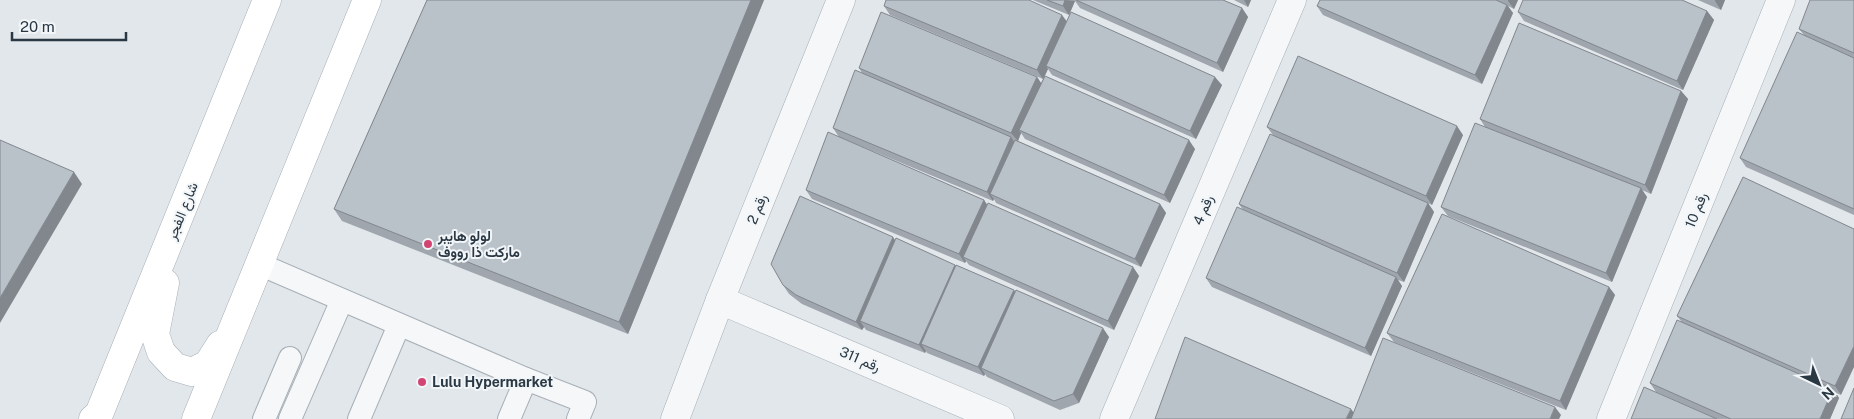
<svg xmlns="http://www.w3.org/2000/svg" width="1854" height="419" font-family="'Public Sans',Vazirmatn,sans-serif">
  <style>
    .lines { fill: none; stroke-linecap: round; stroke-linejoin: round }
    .lane-casing { stroke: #a7afb6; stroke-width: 24 }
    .street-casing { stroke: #a7afb6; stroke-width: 29 }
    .secondary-casing { stroke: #a7afb6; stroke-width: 29 }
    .lane { stroke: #f5f7f9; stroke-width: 22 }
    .street { stroke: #f5f7f9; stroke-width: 28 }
    .secondary { stroke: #fff; stroke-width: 28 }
    .wall { fill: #9fa6ad }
    .shaded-wall { fill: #82878d }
    .building { fill: #b9c1c9; stroke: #82878d }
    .poi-dot { fill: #d24573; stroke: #f2f6f8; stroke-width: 2 }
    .labels { text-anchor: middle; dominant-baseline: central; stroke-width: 4; stroke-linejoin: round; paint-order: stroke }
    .street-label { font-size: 14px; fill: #2a3844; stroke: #f2f6f8 }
    .poi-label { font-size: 14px; font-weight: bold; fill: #2a3844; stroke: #f2f6f8; text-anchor: start }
  </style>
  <rect width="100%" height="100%" fill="#e2e7eb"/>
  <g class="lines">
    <g class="lane-casing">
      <g id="lane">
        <polyline points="259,264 526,379 509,419"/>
        <polyline points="526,379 585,402 578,419"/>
        <polyline points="264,419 290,358"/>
        <polyline points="290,419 342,300"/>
        <polyline points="359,419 399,325"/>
      </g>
    </g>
    <g class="street-casing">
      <g id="street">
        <polyline points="720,300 1000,419"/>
        <polyline points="675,419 720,300 841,0"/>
        <polyline points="1114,419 1292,0"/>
        <polyline points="1611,419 1781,0"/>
      </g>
    </g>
    <g class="secondary-casing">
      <g id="secondary">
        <polyline points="165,283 155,334 161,352 175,367 192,372 208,364 220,345"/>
        <polyline points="93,419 99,414 267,0"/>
        <polyline points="196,419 367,0"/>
      </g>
    </g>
    <use href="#lane" class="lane"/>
    <use href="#street" class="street"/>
    <use href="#secondary" class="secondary"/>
  </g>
  <g class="wall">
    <polygon points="427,0 764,0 628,334 342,221 334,209"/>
    <polygon points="1033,0 1223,0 1242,8 1248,17 1223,72 1080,8 1075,1 1069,15"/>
    <polygon points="1234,0 1251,0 1248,7"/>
    <polygon points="1320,0 1518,0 1514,9 1508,6 1513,13 1482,84 1323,15 1317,6"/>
    <polygon points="1698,0 1725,0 1721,10"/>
    <polygon points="1854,0 1854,215 1746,167 1740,158 1804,35 1799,29"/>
    <polygon points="884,6 1067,21 1222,85 1196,139 1052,75 1048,69 1044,78 1195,149 1170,203 1025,139 1021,133 1018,141 1160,204 1166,213 1141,267 996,203 994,199 993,201 839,137 833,128 862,73 859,68 1037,77 1041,83 1043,79 890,15"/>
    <polygon points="1707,11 1714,20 1683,90 1524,21 1518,12"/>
    <polygon points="1681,91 1688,99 1651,194 1642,190 1647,197 1612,282 1448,216 1441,207 1485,127 1480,119"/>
    <polygon points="1267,127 1463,135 1432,205 1428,203 1434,212 1404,282 1398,280 1402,286 1371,356 1212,287 1206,278 1243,210 1239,204 1273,135"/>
    <polygon points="1743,177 1841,395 1836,393 1839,398 1830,419 1717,419 1656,392 1650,383 1681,321 1677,316"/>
    <polygon points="806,190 984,200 987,205 1133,267 1139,276 1114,330 969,265 966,261 965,263 812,199"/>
    <polygon points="896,240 1015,292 1109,337 1079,403 1060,410 987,377 985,374 984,376 927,353 926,351 925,353 866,330 864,327 862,330 802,304 789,294 783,285"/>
    <polygon points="1609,287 1615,295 1566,410 1394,342 1387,333"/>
  </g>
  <g class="shaded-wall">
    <polygon points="751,0 764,0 628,334 619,322"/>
    <polygon points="1065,0 1075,1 1069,15 1063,6"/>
    <polygon points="1244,0 1251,0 1248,7"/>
    <polygon points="1508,0 1518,0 1514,9 1508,1"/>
    <polygon points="1715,0 1725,0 1721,10 1715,1"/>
    <polygon points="1507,5 1513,13 1482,84 1475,75"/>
    <polygon points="1242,8 1248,17 1223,72 1217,63"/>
    <polygon points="1707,11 1714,20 1683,90 1677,81"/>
    <polygon points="1062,15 1068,23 1046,66 1048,69 1043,79 1037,70"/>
    <polygon points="1037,77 1043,86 1019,130 1021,133 1018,141 1011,133"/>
    <polygon points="1215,77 1222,85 1196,139 1190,131"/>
    <polygon points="1681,91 1688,99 1651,194 1645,185"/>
    <polygon points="1457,126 1463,135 1432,205 1426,196"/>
    <polygon points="1011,137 1017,146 990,194 994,199 993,201 987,192"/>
    <polygon points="1189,140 1195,149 1170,203 1164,195"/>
    <polygon points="74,172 82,184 0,323 0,298"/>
    <polygon points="1641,188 1647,197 1612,282 1606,273"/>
    <polygon points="984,200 990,209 963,257 966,261 965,263 959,254"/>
    <polygon points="1428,203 1434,212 1404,282 1397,273"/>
    <polygon points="1160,204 1166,213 1141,267 1135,259"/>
    <polygon points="893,237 899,246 860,321 864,327 862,330 856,322"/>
    <polygon points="955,265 961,274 921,344 926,351 925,353 919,345"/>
    <polygon points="1133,267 1139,276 1114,330 1108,321"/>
    <polygon points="1396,277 1402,286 1371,356 1365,348"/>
    <polygon points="1609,287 1615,295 1566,410 1560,401"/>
    <polygon points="1014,290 1020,299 981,368 985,374 984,376 978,367"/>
    <polygon points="1103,328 1109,337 1079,403 1073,394"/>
    <polygon points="1854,346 1854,367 1841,395 1835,386"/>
    <polygon points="1833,389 1839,398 1830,419 1820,419"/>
    <polygon points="1555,407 1561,415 1559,419 1550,419"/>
    <polygon points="1351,409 1357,417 1356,419 1346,419"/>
  </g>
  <g class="building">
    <polygon points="427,0 751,0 619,322 334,209"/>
    <polygon points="886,0 1029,0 1062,15 1037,70 884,6"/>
    <polygon points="1047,0 1065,0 1063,6"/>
    <polygon points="1076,0 1223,0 1242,8 1217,63"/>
    <polygon points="1320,0 1496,0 1507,5 1475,75 1317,6"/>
    <polygon points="1523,0 1682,0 1707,11 1677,81 1518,12"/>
    <polygon points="1810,0 1854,0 1854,53 1799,29"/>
    <polygon points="881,12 1037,77 1011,133 859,68"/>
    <polygon points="1071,12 1215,77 1190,131 1046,66"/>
    <polygon points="1519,23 1681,91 1645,185 1480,119"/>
    <polygon points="1797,32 1854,58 1854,209 1740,158"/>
    <polygon points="1298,56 1457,126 1426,196 1267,127"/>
    <polygon points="855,70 1011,137 987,192 833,128"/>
    <polygon points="1045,76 1189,140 1164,195 1019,130"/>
    <polygon points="1475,123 1641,188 1606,273 1441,207"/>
    <polygon points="828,132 984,200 959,254 806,190"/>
    <polygon points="1270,134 1428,203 1397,273 1239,204"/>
    <polygon points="0,140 74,172 0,298"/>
    <polygon points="1015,140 1160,204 1135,259 990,194"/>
    <polygon points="1743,177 1854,229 1854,346 1835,386 1677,316"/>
    <polygon points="800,196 893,237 856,322 796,295 783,285 771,264"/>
    <polygon points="988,203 1133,267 1108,321 963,257"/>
    <polygon points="1237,207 1396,277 1365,348 1206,278"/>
    <polygon points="1442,214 1609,287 1560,401 1387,333"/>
    <polygon points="896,238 955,265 919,345 860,321"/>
    <polygon points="956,265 1014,290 978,367 921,344"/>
    <polygon points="1016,290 1103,328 1073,394 1054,401 981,368"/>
    <polygon points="1677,320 1833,389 1820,419 1731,419 1650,383"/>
    <polygon points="1185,337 1351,409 1346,419 1155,419"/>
    <polygon points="1383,338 1555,407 1550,419 1351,419"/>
    <polygon points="1644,387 1717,419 1631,419"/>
    <polygon points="1854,388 1854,419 1841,419"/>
  </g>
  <g class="poi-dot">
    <circle cx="428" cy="244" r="5"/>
    <circle cx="422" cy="382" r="5"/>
  </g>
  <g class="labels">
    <g class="street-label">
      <text transform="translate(757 209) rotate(-68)">رقم 2</text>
      <text transform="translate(1203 210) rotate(-67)">رقم 4</text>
      <text transform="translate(1696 210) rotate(-68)">رقم 10</text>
      <text transform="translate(182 211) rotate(-68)">شارع الفجر</text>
      <text transform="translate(860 359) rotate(23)">رقم 311</text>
    </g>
    <g class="poi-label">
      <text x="438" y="236">لولو هايبر<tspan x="438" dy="16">ماركت ذا رووف</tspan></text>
      <text x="432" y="382">Lulu Hypermarket</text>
    </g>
  </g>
  <g transform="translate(1819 384) rotate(137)" stroke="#f2f6f8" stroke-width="4" paint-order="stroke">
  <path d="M0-4L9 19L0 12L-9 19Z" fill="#2a3844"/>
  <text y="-8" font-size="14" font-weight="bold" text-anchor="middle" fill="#2a3844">N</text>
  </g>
  <path d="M12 32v8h114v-8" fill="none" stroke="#2a3844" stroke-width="2.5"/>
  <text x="20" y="32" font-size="15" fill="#2a3844" stroke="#f2f6f8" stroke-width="4" paint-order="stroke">20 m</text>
</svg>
